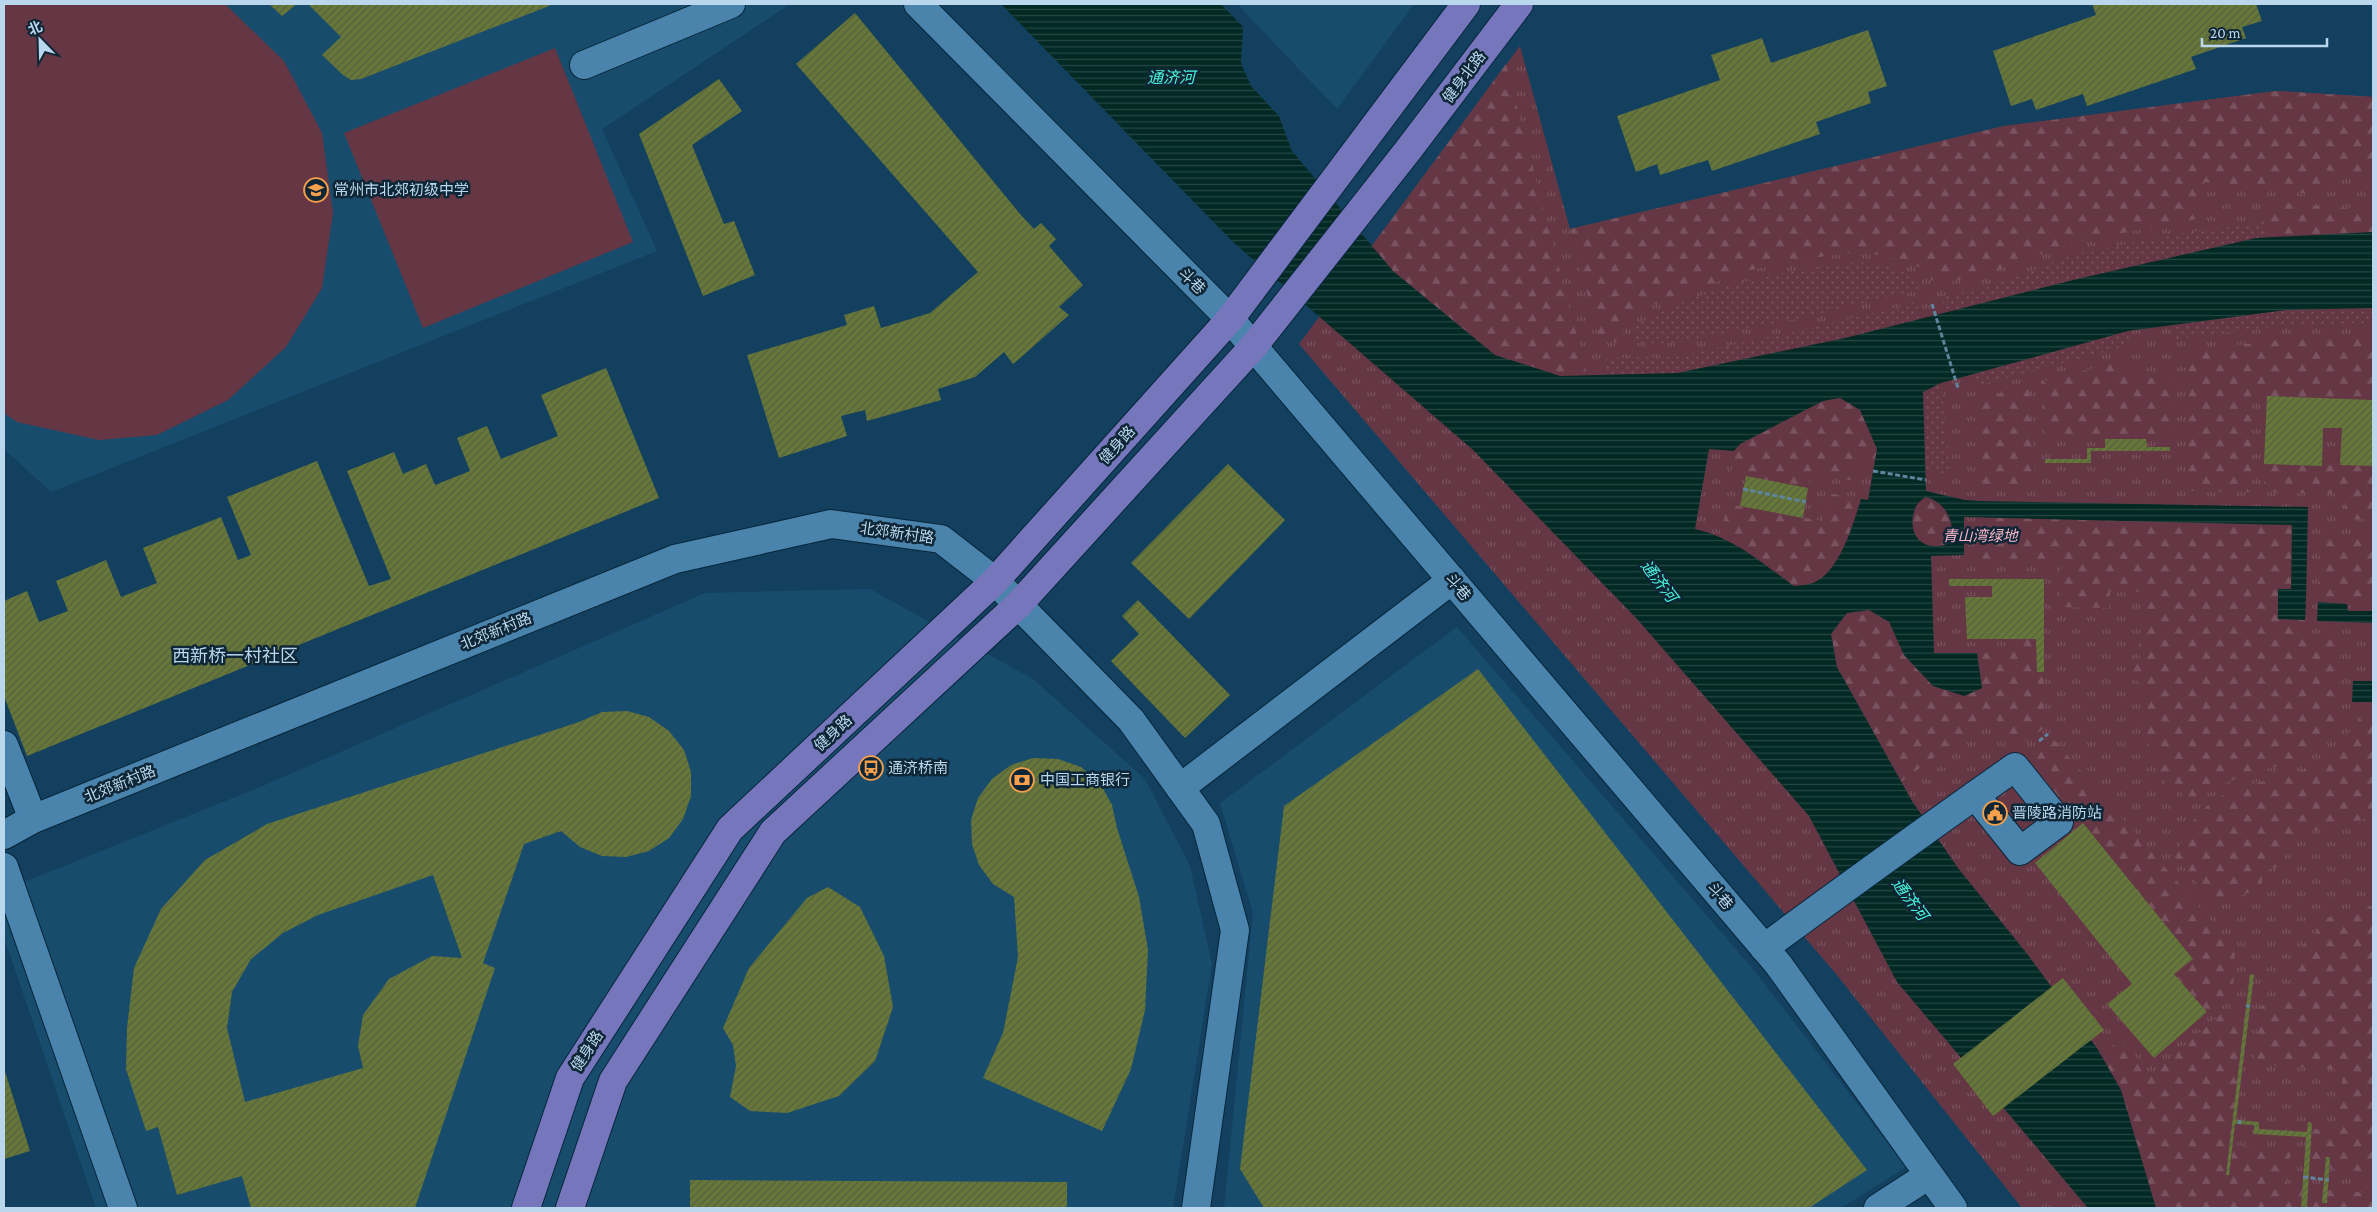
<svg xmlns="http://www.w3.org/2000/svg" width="2377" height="1212" font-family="'Crimson Pro','Noto Sans SC',serif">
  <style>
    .built { fill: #184c6d }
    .grass { fill: url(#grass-tufts) }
    .forest { fill: url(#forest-firs) }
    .garden { fill: url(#garden-dots) }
    .pitch { fill: #653744 }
    .water { fill: url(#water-rules); fill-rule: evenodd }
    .building { fill: url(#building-hatch); fill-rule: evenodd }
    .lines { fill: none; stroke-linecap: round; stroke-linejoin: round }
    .minor-casing { stroke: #07263a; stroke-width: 30 }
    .major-casing { stroke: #07263a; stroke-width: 30 }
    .path { stroke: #5e849e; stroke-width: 3; stroke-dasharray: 5 2.5; stroke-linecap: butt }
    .minor { stroke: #4a83ac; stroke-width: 28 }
    .major { stroke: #7676bc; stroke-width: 28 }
    .labels { text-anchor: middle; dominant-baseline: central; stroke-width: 5; stroke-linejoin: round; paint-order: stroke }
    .street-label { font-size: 15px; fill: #bad7ed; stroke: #0e2636 }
    .poi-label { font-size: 15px; fill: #bad7ed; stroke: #0e2636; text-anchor: start }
    .park-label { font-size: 15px; font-style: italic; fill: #fbb6c8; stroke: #0e2636 }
    .water-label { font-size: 16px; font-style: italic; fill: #49f2da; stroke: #0e2636 }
    .quarter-label { font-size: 18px; fill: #bad7ed; stroke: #0e2636 }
  </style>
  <defs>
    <pattern id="grass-tufts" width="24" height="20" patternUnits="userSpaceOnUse" patternTransform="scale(1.25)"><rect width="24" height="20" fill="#653744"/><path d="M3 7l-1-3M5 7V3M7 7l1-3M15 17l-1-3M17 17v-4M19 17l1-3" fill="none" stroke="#79535f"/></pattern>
    <pattern id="forest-firs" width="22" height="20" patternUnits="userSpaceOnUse" patternTransform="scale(1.25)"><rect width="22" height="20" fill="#653744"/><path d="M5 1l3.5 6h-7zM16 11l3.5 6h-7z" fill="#79535f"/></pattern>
    <pattern id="garden-dots" width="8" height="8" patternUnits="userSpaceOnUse" patternTransform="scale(1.25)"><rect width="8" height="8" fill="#653744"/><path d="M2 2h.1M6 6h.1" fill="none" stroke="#79535f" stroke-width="1.8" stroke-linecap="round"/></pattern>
    <pattern id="water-rules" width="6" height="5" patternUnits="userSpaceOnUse" patternTransform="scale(1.25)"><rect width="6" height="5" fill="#022924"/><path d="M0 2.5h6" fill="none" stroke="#254744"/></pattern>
    <pattern id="building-hatch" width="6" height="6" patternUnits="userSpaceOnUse" patternTransform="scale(1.25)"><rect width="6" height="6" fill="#67773a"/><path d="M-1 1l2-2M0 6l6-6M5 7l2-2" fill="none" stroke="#54613f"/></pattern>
  </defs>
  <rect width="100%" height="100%" fill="#13405e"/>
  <g class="built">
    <polygon points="4,4 790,4 602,129 657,251 51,492 4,449"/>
    <polygon points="1237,4 1414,4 1337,109"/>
    <polygon points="870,589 1033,679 1145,779 1190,866 1212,964 1173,1208 96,1208 4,937 4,890 258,788 705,593"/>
    <polygon points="1457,627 1753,969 1906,1167 1841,1208 1224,1208 1253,913 1220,803"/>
  </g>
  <polygon class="grass" points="1520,46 1570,229 2004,126 2276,91 2373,97 2373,1208 2022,1208 1836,974 1299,344"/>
  <g class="forest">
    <polygon points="1506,64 1587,375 1560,376 1495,355 1393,271 1372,246"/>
    <polygon points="2276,91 2373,97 2373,175 2324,170 2321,195 2204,182 2201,218 2070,243 1985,275 1940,284 1932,280 1919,267 1891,257 1860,252 1802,259 1746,271 1653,305 1629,318 1622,337 1618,342 1600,342 1570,229 2004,126"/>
    <polygon points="2269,201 2373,211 2373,232 2264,237"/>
    <polygon points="2290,338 2373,338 2373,400 2252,396 2251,492 2188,491 2189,352"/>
    <polygon points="2131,358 2133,379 2170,377 2170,439 2046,439 2041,382"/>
    <polygon points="2029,386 2036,488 1984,486 1978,399"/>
    <polygon points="1840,398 1860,410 1877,449 1875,460 1858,458 1854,481 1812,473 1808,488 1731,473 1734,451 1740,444 1823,401"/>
    <polygon points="2264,464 2373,466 2373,520 2344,519 2345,494 2264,492"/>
    <path d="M 1828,493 L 1861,499 C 1853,524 1840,572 1813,583 C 1807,585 1800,585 1794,587 L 1737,546 L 1713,533 L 1721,534 L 1727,504 L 1822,521 Z"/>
    <path d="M 1925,497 C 1946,501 1955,523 1952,542 C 1925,555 1905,537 1915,509 C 1916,504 1922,500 1925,497 Z"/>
    <polygon points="1980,517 2293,525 2291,589 2278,619 2305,620 2305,634 2341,635 2340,713 2352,714 2324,746 2297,762 2257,771 2217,786 2196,802 2186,801 2181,791 2170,791 2159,772 2157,752 2143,739 2141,720 2148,708 2141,684 2132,677 2131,667 2140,657 2139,645 2146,637 2147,592 2110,591 2109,608 2060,607 2061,564 1980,564"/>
    <polygon points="2320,538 2373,540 2373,599 2347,598 2346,602 2318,601"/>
    <polygon points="1869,610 1889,622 1904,655 1982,688 1977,653 2010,653 2010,639 2036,639 2037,672 2044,672 2044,728 2019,747 1992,714 1901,782 1837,667 1831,634 1847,613"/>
    <path d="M 2362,715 L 2373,715 L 2373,814 C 2361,824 2347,817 2335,830 C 2300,828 2296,835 2281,865 L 2262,873 L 2262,888 L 2230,899 L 2213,901 L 2174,856 C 2183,841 2191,821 2203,810 C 2232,781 2267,785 2301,771 C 2327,760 2347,738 2362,715 Z"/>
    <polygon points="2054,740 2235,948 2233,989 2207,1012 2174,974 2193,959 2029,760"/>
    <polygon points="2366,905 2373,907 2373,1172 2330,1169 2330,1157 2326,1157 2325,1169 2309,1168 2312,1129 2338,1131 2343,1070 2253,1064 2261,1006 2264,1005 2273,1008 2287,1002 2287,991 2296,977 2296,960 2303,945 2314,939 2318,928 2327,918"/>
    <polygon points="2223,1012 2246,1013 2226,1175 2230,1175 2233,1145 2290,1149 2287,1186 2303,1188 2301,1208 2156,1208 2151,1198 2101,1054 2121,1039 2151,1075"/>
    <polygon points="2308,1188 2323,1190 2322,1202 2327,1203 2328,1190 2373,1193 2373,1208 2307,1208"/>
  </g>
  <g class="garden">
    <polygon points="2267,221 2264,237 2073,280 1946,312 1941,297 1989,287 2075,254 2178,234"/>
    <path d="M 1859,262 C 1882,265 1903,267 1920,284 L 1917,290 L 1797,319 L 1674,343 L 1635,343 L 1632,338 L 1637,324 C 1706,286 1782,270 1859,262 Z"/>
    <polygon points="1916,302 1921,318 1845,338 1677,373 1609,375 1604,358 1673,357 1803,330"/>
    <polygon points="2373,308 2373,323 2287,325 2176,339 2174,325 2286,310"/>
    <polygon points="2128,331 2130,345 1976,386 1975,373"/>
    <polygon points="1941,383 1950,470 1943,473 1925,471 1923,392"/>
  </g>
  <g class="pitch">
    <polygon points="4,4 225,4 284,61 322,133 333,213 322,288 286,347 228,400 157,435 99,440 17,422 4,413"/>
    <polygon points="555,48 633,242 423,328 344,133"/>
  </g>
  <g class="water">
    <path d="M 1001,4 L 1221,4 L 1243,27 L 1241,63 L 1251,86 L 1279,116 L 1292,151 L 1393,271 L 1495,355 L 1560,376 L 1677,373 L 1845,338 L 2073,280 L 2256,238 L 2373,232 L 2373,308 L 2286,310 L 2128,331 L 1941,383 L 1923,392 L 1926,491 L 1965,500 L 1980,501 L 2308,507 L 2306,601 L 2304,601 L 2306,602 L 2305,620 L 2278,619 L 2278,589 L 2291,589 L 2292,525 L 1964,517 L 1964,555 L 1931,556 L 1934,653 L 1977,653 L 1982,688 L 1964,696 L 1933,686 L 1904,655 L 1889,622 L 1869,610 L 1847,613 L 1831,634 L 1837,667 L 1912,801 L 1958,868 L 2028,955 L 2097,1048 L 2121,1090 L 2156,1208 L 2088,1208 L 1897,982 L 1809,816 L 1637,619 L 1473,450 L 1233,242 ZM 1840,398 L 1860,410 L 1877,449 L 1868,500 L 1861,499 C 1853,524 1840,572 1813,583 C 1807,585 1800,585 1794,586 C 1763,564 1733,537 1695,529 L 1709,449 L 1734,451 L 1740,444 L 1823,401 ZM 1925,497 C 1946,501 1955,523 1952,542 C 1926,555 1905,537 1915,509 C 1916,504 1922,500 1925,497 Z"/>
    <polygon points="2373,600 2373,623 2317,621 2318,602 2347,604 2348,611 2373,611"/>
    <polygon points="2353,681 2373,681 2373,702 2352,702"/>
  </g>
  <g class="building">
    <polygon points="269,4 297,4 282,16"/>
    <polygon points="308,4 554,4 361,79 351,80 343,75 322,55 341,37"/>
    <polygon points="2092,4 2256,4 2262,21 2242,27 2246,38 2191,57 2196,69 2087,106 2083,94 2036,110 2032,99 2011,106 1993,51 2096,15"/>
    <polygon points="855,13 1020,214 1034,229 1041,223 1056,239 1049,246 1083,285 1059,307 1069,315 1013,364 1004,352 975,377 938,389 941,400 867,421 865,410 841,416 847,436 779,458 747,355 847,325 844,315 874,306 881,328 930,313 978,272 796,64"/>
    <polygon points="1868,30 1887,86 1868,92 1871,103 1816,122 1820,134 1712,171 1708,160 1660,175 1657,164 1636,172 1617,116 1720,80 1711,55 1762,38 1771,63"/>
    <polygon points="719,79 742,111 692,145 724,224 734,221 755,275 703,296 639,134"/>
    <polygon points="606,368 659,498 27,756 4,696 4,601 27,591 39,622 68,611 56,581 106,560 121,597 157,583 143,548 221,517 238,560 251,555 227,497 317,461 369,586 391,579 347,471 394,452 403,474 426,464 435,485 470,471 457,438 487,426 501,459 558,436 541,395"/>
    <polygon points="2267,396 2373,400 2373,466 2340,465 2342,428 2323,428 2322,466 2264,464"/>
    <polygon points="2105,439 2146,439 2147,447 2170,447 2170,451 2091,451 2091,463 2045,463 2045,459 2087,459 2087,448 2105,448"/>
    <polygon points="1228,464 1285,520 1189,619 1131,563"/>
    <polygon points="1746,476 1808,488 1803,518 1740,506"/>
    <polygon points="1949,579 2044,579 2044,672 2037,672 2036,639 1967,639 1965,597 1992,597 1992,586 1949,586"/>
    <polygon points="1138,600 1230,695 1185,738 1111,661 1139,634 1122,616"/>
    <polygon points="1478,669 1867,1170 1809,1208 1264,1208 1240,1169 1284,806"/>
    <path d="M 627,711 L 649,717 L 669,731 L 684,750 L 691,772 L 691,796 L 683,819 L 669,838 L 649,851 L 626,857 L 602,856 L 580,847 L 561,831 L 524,844 L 483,963 L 495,968 L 415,1208 L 251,1208 L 242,1176 L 177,1195 L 158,1127 L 146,1131 L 126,1069 L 127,1028 L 134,968 L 161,909 L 205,860 L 267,824 L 579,722 L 602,712 ZM 433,875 L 462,958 L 432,956 L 389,979 L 363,1015 L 358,1046 L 363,1068 L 245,1102 L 227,1028 L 232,992 L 251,959 L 283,933 L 318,915 Z"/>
    <polygon points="1033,758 1058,759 1081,767 1100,783 1112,805 1117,828 1139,897 1148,950 1145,1010 1131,1069 1102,1131 983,1078 1003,1033 1018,957 1014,897 993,884 979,865 972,844 971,820 978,798 992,779 1011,765"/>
    <polygon points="2083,823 2193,959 2174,974 2207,1012 2154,1058 2107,1004 2132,984 2035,863"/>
    <polygon points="828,887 860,907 884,956 893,1007 875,1061 839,1096 787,1113 750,1111 730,1097 736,1066 733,1045 723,1028 749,968 807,898"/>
    <polygon points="2250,974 2254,975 2236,1120 2259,1122 2259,1129 2307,1132 2308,1122 2312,1123 2307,1208 2301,1208 2306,1137 2254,1134 2254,1125 2235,1124 2229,1175 2226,1175"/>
    <polygon points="2063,978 2104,1030 1993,1116 1953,1064"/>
    <polygon points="4,1068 30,1151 4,1159"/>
    <polygon points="2326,1157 2330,1157 2327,1203 2322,1203"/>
    <polygon points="690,1180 1067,1182 1067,1208 690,1208"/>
  </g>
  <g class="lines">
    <g class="minor-casing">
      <g id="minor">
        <polyline points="918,4 1230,319 1778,964 1953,1208"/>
        <polyline points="584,65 731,4"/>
        <polyline points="4,745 33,819"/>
        <polyline points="1180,788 1452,580"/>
        <polyline points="4,835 33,819 675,559 831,524 941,539 995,581 1131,720 1206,824 1235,930 1196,1208"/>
        <polyline points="4,867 123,1208"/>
        <path d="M 1764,948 C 1847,887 1931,826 2015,767 L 2059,822 L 2020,851 L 1975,795"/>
        <polyline points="1878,1208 1929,1175"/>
      </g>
    </g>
    <g class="major-casing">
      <g id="major">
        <polyline points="526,1208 570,1078 730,829 995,581 1230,319 1466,4"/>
        <polyline points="570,1208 613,1081 773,832 1018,605 1253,347 1409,149 1519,4"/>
      </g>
    </g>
    <g class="path">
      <polyline points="1932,304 1958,388"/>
      <polyline points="1873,471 1926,480"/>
      <polyline points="1743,489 1806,502"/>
      <polyline points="2039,741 2048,734"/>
      <polyline points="2246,1006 2250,1006"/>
      <polyline points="2239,1124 2240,1120"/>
      <polyline points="2303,1177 2329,1180"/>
    </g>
    <use href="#minor" class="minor"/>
    <use href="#major" class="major"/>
  </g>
  <defs>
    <g id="school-ring" transform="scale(1.25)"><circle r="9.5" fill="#0e2636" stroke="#f8a04b" stroke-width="1.5"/><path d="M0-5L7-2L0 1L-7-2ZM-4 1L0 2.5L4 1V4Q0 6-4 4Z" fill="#f8a04b"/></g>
    <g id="bus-ring" transform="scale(1.25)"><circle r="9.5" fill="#0e2636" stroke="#f8a04b" stroke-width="1.5"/><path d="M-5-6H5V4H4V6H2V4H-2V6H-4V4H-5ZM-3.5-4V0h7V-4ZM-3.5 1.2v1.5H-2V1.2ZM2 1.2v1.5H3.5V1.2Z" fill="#f8a04b"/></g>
    <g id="bank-ring" transform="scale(1.25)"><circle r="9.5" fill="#0e2636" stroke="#f8a04b" stroke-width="1.5"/><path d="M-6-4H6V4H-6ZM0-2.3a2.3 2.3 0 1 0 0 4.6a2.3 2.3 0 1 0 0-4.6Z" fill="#f8a04b"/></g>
    <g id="civic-ring" transform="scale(1.25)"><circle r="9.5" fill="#0e2636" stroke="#f8a04b" stroke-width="1.5"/><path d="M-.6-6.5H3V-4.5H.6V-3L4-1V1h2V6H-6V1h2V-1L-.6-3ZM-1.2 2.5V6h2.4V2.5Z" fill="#f8a04b"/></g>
  </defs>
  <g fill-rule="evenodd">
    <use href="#school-ring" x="316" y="190"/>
    <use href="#bus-ring" x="871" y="768"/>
    <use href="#bank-ring" x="1022" y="780"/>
    <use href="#civic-ring" x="1995" y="813"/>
  </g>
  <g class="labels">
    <g class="street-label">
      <text transform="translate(1464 77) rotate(-53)">健身北路</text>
      <text transform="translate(1192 281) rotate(45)">斗巷</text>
      <text transform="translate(1117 445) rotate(-48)">健身路</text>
      <text transform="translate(897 533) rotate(8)">北郊新村路</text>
      <text transform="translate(1458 587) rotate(50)">斗巷</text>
      <text transform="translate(496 631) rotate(-22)">北郊新村路</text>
      <text transform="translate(833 733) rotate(-43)">健身路</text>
      <text transform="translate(120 784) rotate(-22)">北郊新村路</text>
      <text transform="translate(1720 896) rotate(50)">斗巷</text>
      <text transform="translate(587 1051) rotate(-57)">健身路</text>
    </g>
    <g class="poi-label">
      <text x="334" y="190">常州市北郊初级中学</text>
      <text x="888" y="768">通济桥南</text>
      <text x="1040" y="780">中国工商银行</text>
      <text x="2012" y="813">晋陵路消防站</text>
    </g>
    <g class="park-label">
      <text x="1980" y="536">青山湾绿地</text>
    </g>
    <g class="water-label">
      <text x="1171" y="77">通济河</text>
      <text transform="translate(1659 581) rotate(52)">通济河</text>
      <text transform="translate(1910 899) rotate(53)">通济河</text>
    </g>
    <g class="quarter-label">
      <text x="235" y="656">西新桥一村社区</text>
    </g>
  </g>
  <rect width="2377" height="1212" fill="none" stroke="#bad7ed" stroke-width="10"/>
  <g transform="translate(40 40) rotate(337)" stroke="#0e2636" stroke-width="4" paint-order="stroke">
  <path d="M0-4L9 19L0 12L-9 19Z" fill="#bad7ed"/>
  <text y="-8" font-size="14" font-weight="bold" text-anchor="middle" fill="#bad7ed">北</text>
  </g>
  <path d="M2202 38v8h125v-8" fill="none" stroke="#bad7ed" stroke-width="2.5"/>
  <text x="2210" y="38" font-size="15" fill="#bad7ed" stroke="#0e2636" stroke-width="4" paint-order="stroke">20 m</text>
</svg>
